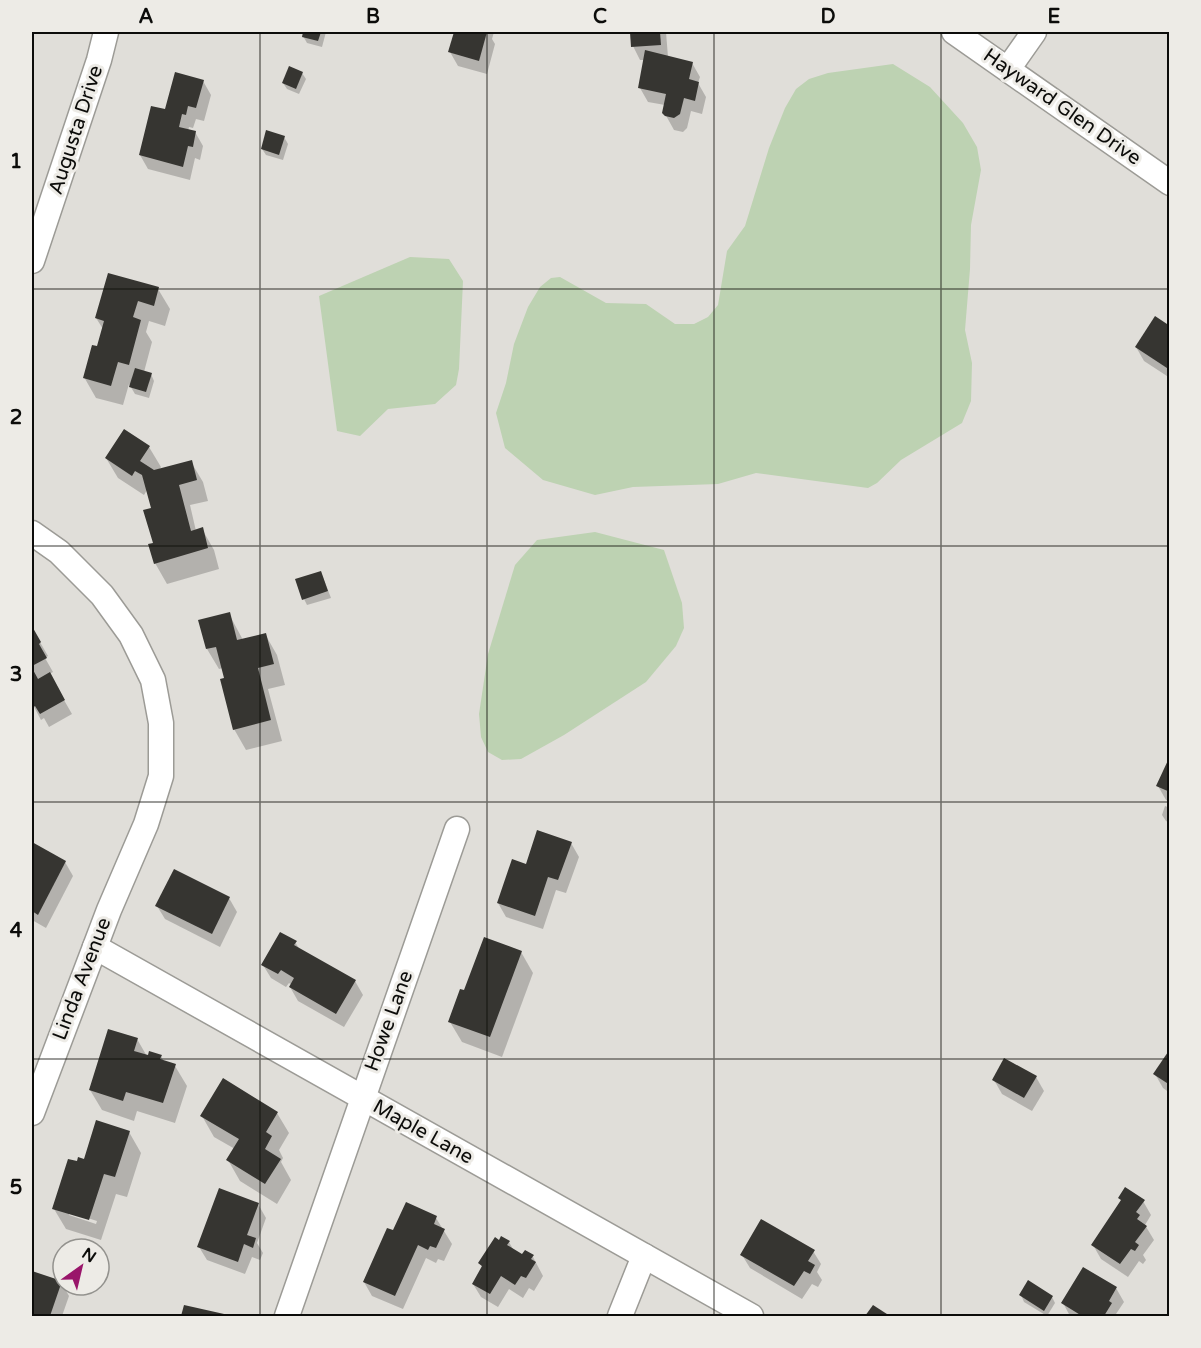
<svg xmlns="http://www.w3.org/2000/svg" width="1201" height="1348" font-family="'Varela Round',sans-serif">
  <style>
    .green { fill: #bdd2b2 }
    .shadow { fill: #0003; fill-rule: evenodd }
    .building { fill: #363531 }
    .lines { fill: none; stroke-linecap: round; stroke-linejoin: round }
    .minor-casing { stroke: #9c9b96; stroke-width: 27 }
    .minor { stroke: #fff; stroke-width: 24 }
    .grid { fill: none; stroke: #0c0c0a; stroke-width: 1.5; stroke-opacity: 0.55 }
    .labels { text-anchor: middle; dominant-baseline: central; stroke-width: 6; stroke-linejoin: round; paint-order: stroke }
    .street-label { font-size: 20px; fill: #0c0c0a; stroke: #edebe6 }
    .neatline { fill: none; stroke: #0c0c0a; stroke-width: 2 }
    .grid-label { font-size: 20px; text-anchor: middle; font-weight: bold; fill: #0c0c0a }
  </style>
  <rect width="100%" height="100%" fill="#e0ded9"/>
  <g class="green">
    <polygon points="893,64 930,87 963,123 977,147 981,170 971,225 970,269 965,330 972,363 971,401 962,423 901,460 877,483 868,488 756,473 718,484 633,487 595,495 543,480 505,448 496,413 506,383 514,344 528,307 540,287 551,278 560,277 606,303 646,304 675,324 694,324 708,317 718,305 727,251 745,226 769,148 785,108 796,89 809,79 828,73"/>
    <polygon points="410,257 449,259 463,281 459,369 456,385 435,404 388,409 360,436 337,431 319,296"/>
    <polygon points="595,532 664,550 682,603 684,628 676,646 646,682 564,735 521,759 502,760 488,752 481,737 479,714 488,654 515,565 537,540"/>
  </g>
  <g class="shadow">
    <polygon points="305,32 326,32 322,47 307,43 303,36"/>
    <polygon points="452,32 494,32 492,39 495,44 487,74 458,66 450,52 455,32"/>
    <polygon points="632,32 666,32 668,57 692,63 700,77 698,83 706,97 702,114 691,111 687,128 683,132 674,130 664,112 665,105 648,102 640,88 645,60 640,60 633,46"/>
    <polygon points="302,73 306,79 299,94 287,89 283,83"/>
    <polygon points="203,81 211,95 204,121 196,119 193,128 189,127 188,131 195,132 203,146 200,160 195,158 190,180 148,169 140,155 166,111"/>
    <polygon points="284,137 288,144 283,160 266,155 262,149"/>
    <polygon points="158,289 170,309 165,326 149,321 146,332 152,342 144,372 151,374 154,381 149,398 135,394 129,384 123,405 96,398 84,377 98,348 103,329 96,318"/>
    <polygon points="1170,328 1170,378 1144,361 1136,347"/>
    <polygon points="149,447 161,467 159,470 191,462 203,482 208,501 190,505 196,531 202,529 214,550 219,569 167,584 155,563 153,509 147,490 144,495 118,478 106,458"/>
    <polygon points="321,572 331,598 307,605 304,599"/>
    <polygon points="229,614 243,640 265,634 277,655 285,685 268,689 282,741 246,750 234,729 223,668 219,669 207,649"/>
    <polygon points="33,630 48,656 45,658 53,672 49,674 72,714 49,727 44,718 41,720 32,703"/>
    <polygon points="1170,759 1170,801 1166,800 1158,786"/>
    <polygon points="1165,806 1170,808 1170,823 1166,821 1162,815"/>
    <polygon points="571,843 579,857 566,893 556,890 543,929 506,917 498,903 527,866"/>
    <polygon points="32,844 65,862 73,876 46,928 32,920"/>
    <polygon points="174,871 229,898 237,912 220,947 165,919 157,906"/>
    <polygon points="295,942 300,950 355,981 363,995 344,1027 298,1001 290,987 292,985 289,983 286,987 271,978 263,965"/>
    <polygon points="521,952 533,973 502,1057 462,1042 450,1022 465,992"/>
    <polygon points="137,1039 148,1058 161,1056 164,1062 175,1066 187,1086 175,1123 137,1111 134,1121 102,1110 90,1090"/>
    <polygon points="1170,1051 1170,1093 1163,1088 1155,1074"/>
    <polygon points="1036,1077 1044,1091 1032,1111 1002,1094 994,1080"/>
    <polygon points="277,1113 289,1133 279,1150 283,1158 281,1162 291,1180 277,1204 240,1181 228,1160 235,1149 214,1137 202,1116"/>
    <path d="M 129,1132 L 141,1153 L 127,1197 L 116,1194 L 101,1240 L 66,1229 L 54,1209 L 77,1163 ZM 69,1212 L 97,1221 L 96,1224 L 69,1215 Z"/>
    <polygon points="1120,1198 1143,1201 1151,1215 1145,1225 1154,1240 1143,1255 1146,1260 1143,1264 1139,1261 1128,1277 1101,1259 1093,1245 1122,1202"/>
    <polygon points="258,1204 266,1218 257,1243 263,1253 260,1260 252,1257 245,1274 207,1260 199,1247"/>
    <polygon points="436,1218 452,1244 444,1261 438,1259 436,1263 426,1258 403,1309 372,1296 364,1282 393,1232"/>
    <polygon points="509,1242 514,1251 523,1256 533,1257 543,1276 534,1291 529,1288 523,1298 509,1289 498,1307 481,1297 473,1284 483,1268 480,1264"/>
    <polygon points="813,1251 821,1264 817,1272 822,1280 818,1287 812,1284 802,1299 750,1268 742,1255"/>
    <polygon points="32,1272 61,1282 69,1296 62,1316 32,1316"/>
    <polygon points="1116,1288 1124,1302 1116,1314 1118,1316 1070,1316 1063,1303"/>
    <polygon points="1021,1295 1052,1297 1055,1303 1047,1316 1024,1302"/>
    <polygon points="185,1307 229,1316 183,1316"/>
  </g>
  <g class="building">
    <polygon points="303,32 321,32 318,41 302,37"/>
    <polygon points="454,32 487,32 479,61 448,52"/>
    <polygon points="630,32 660,32 661,45 631,47"/>
    <polygon points="645,50 693,62 689,79 699,82 695,101 684,98 680,114 674,118 665,116 662,113 666,94 638,88"/>
    <polygon points="289,66 303,72 296,89 282,83"/>
    <polygon points="175,72 204,80 196,108 188,106 186,115 182,114 179,127 196,131 193,147 188,146 183,167 139,155 151,106 165,109"/>
    <polygon points="266,130 285,136 279,155 261,149"/>
    <polygon points="108,273 159,287 154,306 138,301 133,317 141,320 129,365 118,362 111,386 83,378 92,345 97,346 104,321 95,318"/>
    <polygon points="1155,316 1170,326 1170,370 1135,347"/>
    <polygon points="135,368 152,373 146,392 129,387"/>
    <polygon points="124,429 150,446 140,461 154,470 192,460 197,480 179,485 191,531 203,527 208,548 154,564 148,544 153,543 143,510 151,508 142,475 135,471 132,476 105,458"/>
    <polygon points="321,571 328,591 302,600 295,579"/>
    <polygon points="230,612 237,640 266,633 274,664 258,668 271,720 233,730 220,679 224,678 216,647 206,649 198,620"/>
    <polygon points="33,628 41,642 39,644 47,658 32,666 32,629"/>
    <polygon points="32,668 38,679 50,672 65,700 40,714 35,706 32,708"/>
    <polygon points="1170,756 1170,792 1156,786"/>
    <polygon points="537,830 572,842 558,880 548,877 535,916 497,903 512,859 526,864"/>
    <polygon points="32,842 66,861 38,915 32,911"/>
    <polygon points="174,869 230,897 212,934 155,906"/>
    <polygon points="280,932 297,941 294,945 356,980 336,1014 289,987 294,978 281,970 278,974 261,965"/>
    <polygon points="484,937 522,951 490,1037 448,1022 460,989 464,990"/>
    <polygon points="108,1029 138,1038 134,1051 148,1055 149,1051 162,1055 160,1059 176,1064 163,1103 126,1092 123,1101 89,1090"/>
    <polygon points="1170,1049 1170,1085 1153,1074"/>
    <polygon points="1004,1058 1037,1076 1024,1098 992,1080"/>
    <polygon points="223,1078 278,1112 266,1132 272,1136 265,1149 281,1159 265,1184 226,1160 239,1139 200,1116"/>
    <polygon points="96,1120 130,1131 115,1177 104,1174 89,1220 52,1209 68,1159 77,1161 78,1157 84,1159"/>
    <polygon points="1125,1187 1145,1200 1136,1212 1140,1215 1137,1219 1147,1226 1135,1242 1139,1245 1135,1251 1131,1249 1120,1264 1091,1245 1121,1200 1118,1198"/>
    <polygon points="219,1188 259,1203 247,1235 256,1238 253,1248 244,1244 238,1262 197,1247"/>
    <polygon points="406,1202 437,1216 434,1224 445,1229 436,1248 430,1246 428,1250 418,1245 395,1296 363,1282 387,1228 393,1230"/>
    <polygon points="761,1219 815,1250 808,1261 815,1265 810,1274 804,1271 794,1286 740,1255"/>
    <polygon points="501,1236 510,1241 507,1245 522,1254 525,1250 534,1255 531,1259 536,1262 526,1278 521,1276 515,1285 501,1276 490,1294 472,1284 482,1266 478,1263 495,1237 499,1240"/>
    <polygon points="1083,1267 1117,1287 1109,1301 1112,1303 1104,1316 1082,1316 1061,1303"/>
    <polygon points="32,1271 62,1281 50,1316 32,1316"/>
    <polygon points="1028,1280 1053,1296 1044,1311 1019,1295"/>
    <polygon points="184,1305 233,1316 181,1316"/>
    <polygon points="873,1305 890,1316 865,1316"/>
  </g>
  <g class="lines">
    <g class="minor-casing">
      <g id="minor">
        <polyline points="954,32 1170,183"/>
        <polyline points="1008,69 1034,32"/>
        <polyline points="32,261 99,60 106,32"/>
        <polyline points="32,533 59,552 102,595 131,635 153,680 161,723 161,776 146,824 109,910 32,1113"/>
        <polyline points="95,947 751,1316"/>
        <polyline points="287,1316 457,829"/>
        <polyline points="620,1316 644,1256"/>
      </g>
    </g>
    <use href="#minor" class="minor"/>
  </g>
  <path class="grid" d="M 260,32 L 260,1316M 487,32 L 487,1316M 714,32 L 714,1316M 941,32 L 941,1316M 32,289 L 1170,289M 32,546 L 1170,546M 32,802 L 1170,802M 32,1059 L 1170,1059"/>
  <g class="labels">
    <g class="street-label">
      <text transform="translate(1062 107) rotate(35)">Hayward Glen Drive</text>
      <text transform="translate(76 130) rotate(-72)">Augusta Drive</text>
      <text transform="translate(82 979) rotate(-69)">Linda Avenue</text>
      <text transform="translate(389 1021) rotate(-70)">Howe Lane</text>
      <text transform="translate(423 1132) rotate(29)">Maple Lane</text>
    </g>
  </g>
  <rect width="1201" height="1348" fill="none" stroke="#edebe6" stroke-width="66"/>
  <g transform="translate(81 1267) rotate(34)"><circle r="28" fill="#edebe6" stroke="#93928e" stroke-width="1.5"/>
  <path d="M0-4.5L10 22L0 15L-10 22Z" fill="#99156a"/>
  <text y="-9" font-size="16" font-weight="bold" text-anchor="middle" fill="#0c0c0a">N</text>
  </g>
  <rect x="33" y="33" width="1135" height="1282" class="neatline"/>
  <g class="grid-label">
    <text x="146" y="23">A</text>
    <text x="373" y="23">B</text>
    <text x="600" y="23">C</text>
    <text x="828" y="23">D</text>
    <text x="1054" y="23">E</text>
    <text x="16" y="168">1</text>
    <text x="16" y="424">2</text>
    <text x="16" y="681">3</text>
    <text x="16" y="937">4</text>
    <text x="16" y="1194">5</text>
  </g>
</svg>
